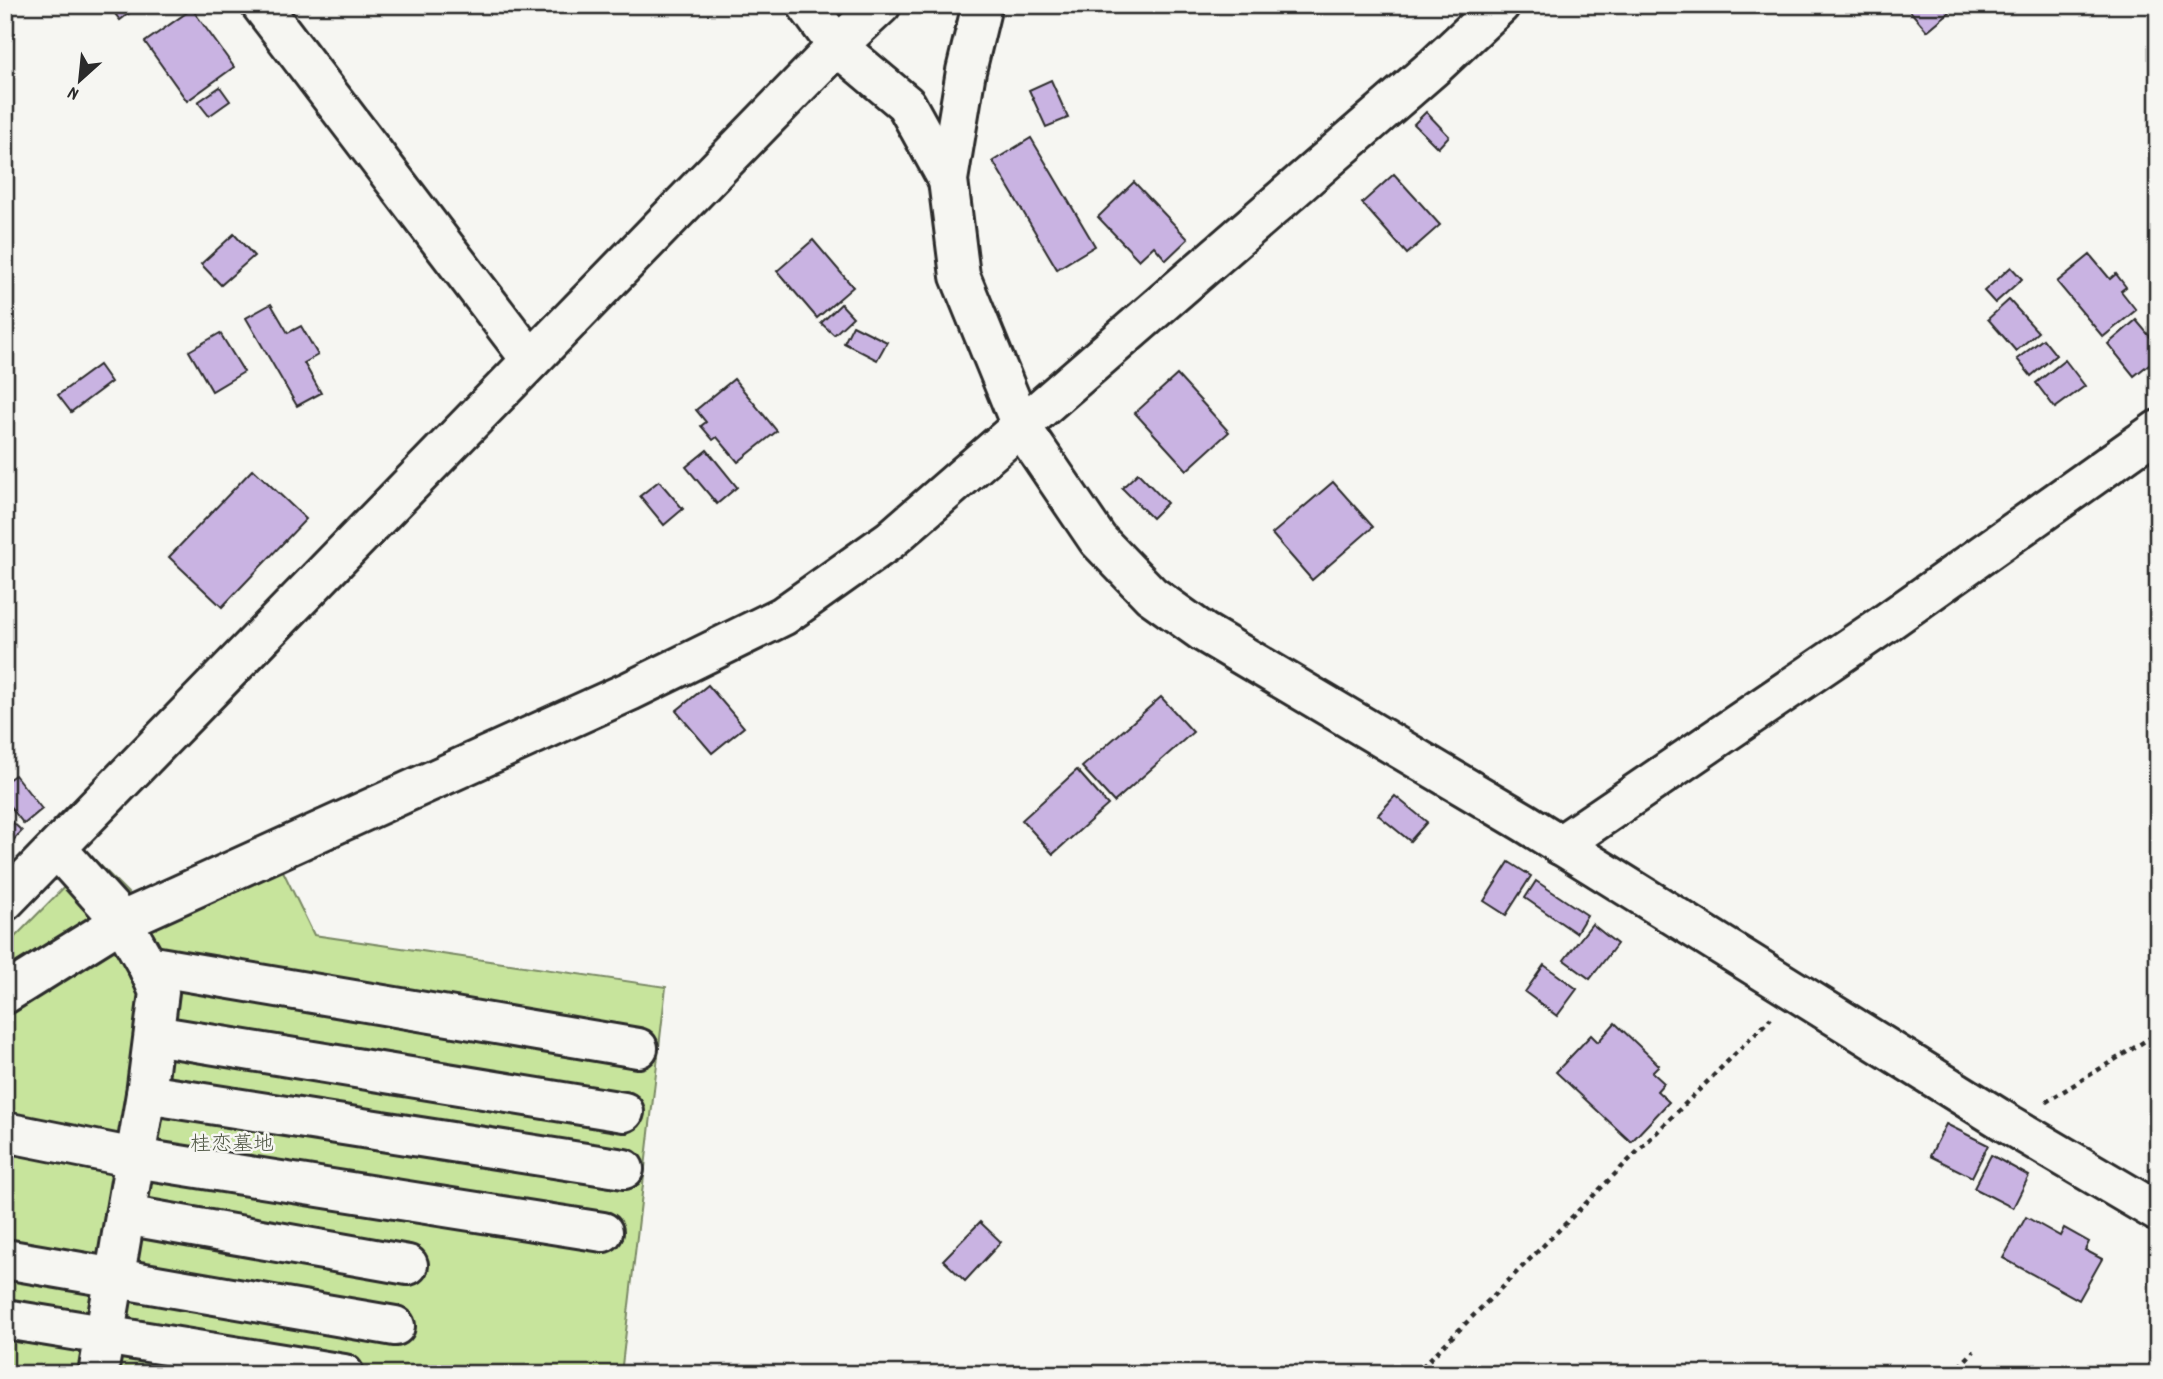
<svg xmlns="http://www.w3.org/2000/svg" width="2163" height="1379" font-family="Dekko,'Klee One',sans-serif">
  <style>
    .green { fill: #c7e49c; stroke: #798864; stroke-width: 2 }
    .building { fill: #c9b3e2; stroke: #2b2b2b; stroke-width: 2 }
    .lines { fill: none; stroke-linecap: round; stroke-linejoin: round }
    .minor-casing { stroke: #2b2b2b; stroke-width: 44 }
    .path { stroke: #2b2b2b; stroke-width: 4.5; stroke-dasharray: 5 5; stroke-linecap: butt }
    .minor { stroke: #f6f6f2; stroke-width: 38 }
    .labels { text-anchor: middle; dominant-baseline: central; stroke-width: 5; stroke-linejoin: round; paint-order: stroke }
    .park-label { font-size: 21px; fill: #525947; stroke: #f6f6f2 }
  </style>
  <rect width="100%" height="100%" fill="#f6f6f2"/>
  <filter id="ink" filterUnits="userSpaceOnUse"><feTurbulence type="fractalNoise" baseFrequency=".0143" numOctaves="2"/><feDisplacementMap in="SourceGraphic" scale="14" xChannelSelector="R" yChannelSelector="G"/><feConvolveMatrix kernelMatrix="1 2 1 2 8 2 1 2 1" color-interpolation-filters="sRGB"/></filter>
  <g filter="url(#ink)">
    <polygon class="green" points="93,858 158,923 282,869 314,935 666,987 621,1374 5,1374 5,947"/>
    <g class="building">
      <polygon points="108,5 140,5 120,20"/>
      <polygon points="1905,5 1958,5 1927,31"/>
      <polygon points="192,9 234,67 187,101 145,42"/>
      <polygon points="1051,80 1068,118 1046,127 1029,90"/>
      <polygon points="220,87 230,101 209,116 198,102"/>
      <polygon points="1426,112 1449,136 1438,148 1414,124"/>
      <polygon points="1031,138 1095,246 1057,269 993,161"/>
      <polygon points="1394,174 1440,225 1407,254 1362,203"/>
      <polygon points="1134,182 1188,239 1166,260 1154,246 1139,260 1098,217"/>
      <polygon points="234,234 254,256 221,285 201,264"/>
      <polygon points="813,240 853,287 817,318 777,271"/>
      <polygon points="2090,255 2110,279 2116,274 2126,287 2121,291 2136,310 2103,337 2057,282"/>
      <polygon points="2011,267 2022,279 1995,303 1984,291"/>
      <polygon points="2009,300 2038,332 2016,351 1988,319"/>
      <polygon points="271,304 288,333 301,326 318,355 304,363 321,393 297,406 246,318"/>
      <polygon points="841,304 853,317 834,335 821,323"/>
      <polygon points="2136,320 2158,346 2158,357 2134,376 2108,344"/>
      <polygon points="853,325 887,342 877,360 844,343"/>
      <polygon points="220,333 244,372 212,391 189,351"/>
      <polygon points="2043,339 2056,355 2031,376 2017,359"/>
      <polygon points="2065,360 2085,386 2055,408 2036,383"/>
      <polygon points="99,365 111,382 71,412 58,395"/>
      <polygon points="1177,375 1229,432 1187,470 1135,413"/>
      <polygon points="734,379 777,431 738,462 717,437 713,440 701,426 706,422 696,410"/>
      <polygon points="707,450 737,487 717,504 686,467"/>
      <polygon points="253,469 306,519 222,607 169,557"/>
      <polygon points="1138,473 1167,503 1152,518 1122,488"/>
      <polygon points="659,481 683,509 664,525 640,496"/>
      <polygon points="1333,482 1373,527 1312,580 1272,534"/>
      <polygon points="708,685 744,727 712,753 676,711"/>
      <polygon points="1161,697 1193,732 1114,802 1082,767"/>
      <polygon points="1077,770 1108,805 1053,854 1022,820"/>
      <polygon points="15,775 42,809 24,824 5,800 5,782"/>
      <polygon points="1395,796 1427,822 1410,841 1378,815"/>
      <polygon points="6,816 22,831 5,849 5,816"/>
      <polygon points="1509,862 1531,876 1506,915 1484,901"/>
      <polygon points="1536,881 1587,915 1576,933 1525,898"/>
      <polygon points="1592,924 1617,944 1590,979 1564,960"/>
      <polygon points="1544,965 1577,989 1557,1016 1525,992"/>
      <polygon points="1615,1023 1659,1065 1652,1072 1664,1083 1657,1091 1669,1102 1631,1142 1556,1072 1591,1035 1598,1042"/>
      <polygon points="1946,1124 1988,1145 1972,1177 1930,1156"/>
      <polygon points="1991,1155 2029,1176 2013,1208 1974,1188"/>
      <polygon points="2026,1217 2060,1236 2064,1228 2089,1242 2085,1250 2102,1259 2079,1300 2003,1258"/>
      <polygon points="980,1222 1001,1242 965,1281 943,1260"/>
    </g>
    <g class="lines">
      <g class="minor-casing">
        <g id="minor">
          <polyline points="261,5 531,360"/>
          <polyline points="807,5 837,46 906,104 948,180"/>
          <polyline points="982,5 966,71 948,180 960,276 1022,428 1098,540 1151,595 1203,632 1524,822 2010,1125 2158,1212"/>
          <polyline points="1560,845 1886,623 2158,430"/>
          <polyline points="57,849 122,921 147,965 159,992 146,1094 98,1374"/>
          <polyline points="5,901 837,46 881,5"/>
          <polyline points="147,965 638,1048"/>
          <polyline points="5,994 122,921 630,691 783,616 890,540 1435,66 1500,5"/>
          <polyline points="154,1035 624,1112"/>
          <polyline points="146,1094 624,1169"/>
          <polyline points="5,1132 135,1158 603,1232"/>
          <polyline points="125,1215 408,1265"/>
          <polyline points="5,1259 395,1326"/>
          <polyline points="5,1319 344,1374"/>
        </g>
      </g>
      <g class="path">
        <polyline points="2046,1102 2158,1033"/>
        <polyline points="1415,1374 1771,1018"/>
        <polyline points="1952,1374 1974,1351"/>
      </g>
      <use href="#minor" class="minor"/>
    </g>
  </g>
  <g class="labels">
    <g class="park-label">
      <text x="232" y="1146">桂恋墓地</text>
    </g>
  </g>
  <rect width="2163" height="1379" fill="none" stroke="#f6f6f2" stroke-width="28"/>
  <rect x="14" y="14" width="2135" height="1351" fill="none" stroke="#2b2b2b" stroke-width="2.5" filter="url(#ink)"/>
  <g transform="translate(80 80) rotate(207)" stroke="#f6f6f2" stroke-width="5" paint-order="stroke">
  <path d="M0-5L12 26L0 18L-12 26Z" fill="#2b2b2b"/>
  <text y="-10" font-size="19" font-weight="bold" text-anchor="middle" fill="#2b2b2b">N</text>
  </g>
</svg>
